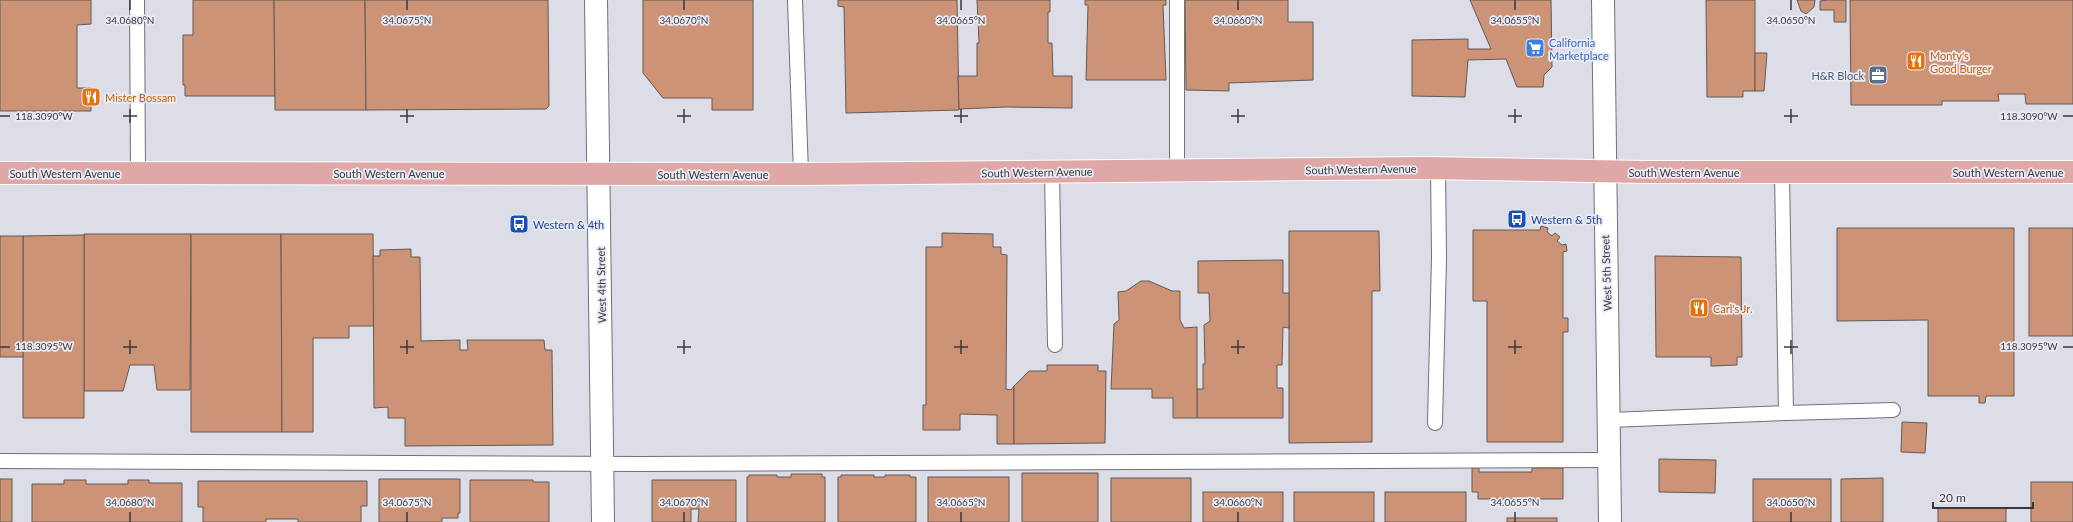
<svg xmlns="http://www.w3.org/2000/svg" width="2073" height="522" font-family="Lato,sans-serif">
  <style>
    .building { fill: #cc9376; stroke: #625a56 }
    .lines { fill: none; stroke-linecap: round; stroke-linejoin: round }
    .service-casing { stroke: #707179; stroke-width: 16 }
    .minor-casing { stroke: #707179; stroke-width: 24 }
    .primary-casing { stroke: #fff; stroke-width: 24 }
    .service { stroke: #fff; stroke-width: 14 }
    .minor { stroke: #fff; stroke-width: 22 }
    .primary { stroke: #dfa7a5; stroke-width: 22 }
    .ticks { fill: none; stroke: #38383c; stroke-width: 1.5 }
    .labels { text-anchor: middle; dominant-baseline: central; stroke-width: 3.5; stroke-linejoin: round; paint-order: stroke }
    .shop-label { font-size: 11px; fill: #366cbe; stroke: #eaebf4; text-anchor: start }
    .food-label { font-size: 11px; fill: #c56008; stroke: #eaebf4; text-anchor: start }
    .service-label { font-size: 11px; fill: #4e5e75; stroke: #eaebf4; text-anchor: end }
    .street-label { font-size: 11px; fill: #38383c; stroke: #eaebf4 }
    .transit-label { font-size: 11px; fill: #164399; stroke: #eaebf4; text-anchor: start }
    .ticks-label { font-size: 10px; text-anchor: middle; fill: #38383c; stroke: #eaebf4; stroke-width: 3.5; stroke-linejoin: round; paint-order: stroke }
  </style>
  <rect width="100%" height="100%" fill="#dcdde6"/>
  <g class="building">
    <polygon points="0,0 91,0 91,24 77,25 77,88 91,88 91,111 0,111"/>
    <polygon points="193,0 274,0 275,96 185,96 185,85 183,85 183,35 193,35"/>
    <polygon points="274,0 365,0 366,110 275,110"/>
    <polygon points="365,0 548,0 549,106 546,109 366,110"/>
    <polygon points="643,0 753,0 753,110 712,110 712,98 663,98 643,73"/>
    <polygon points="838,0 957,0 959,110 846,113 844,7 838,6"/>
    <polygon points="977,0 1050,0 1050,12 1048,12 1048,43 1052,43 1053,76 1072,76 1072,108 1006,107 959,109 958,76 977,76 977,43 979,43"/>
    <polygon points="1085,0 1166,0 1166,5 1163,5 1166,80 1086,80 1088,5 1085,5"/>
    <polygon points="1185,0 1288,0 1288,22 1313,22 1313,80 1229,83 1229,91 1186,90"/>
    <polygon points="1470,0 1551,0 1552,67 1544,75 1543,87 1517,87 1506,59 1468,60 1465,97 1412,96 1412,40 1468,39 1468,49 1491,49"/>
    <polygon points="1706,0 1755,0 1755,91 1743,91 1743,97 1707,97"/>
    <polygon points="1797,0 1815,0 1814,7 1806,14 1801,11"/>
    <polygon points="1828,0 1846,0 1846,22 1834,22 1834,10 1820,10 1820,1"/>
    <polygon points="1850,0 2073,0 2073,104 2026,104 2025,94 1998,94 1999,101 1942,101 1942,105 1851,105"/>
    <polygon points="1755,53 1767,53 1764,91 1755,91"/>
    <polygon points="1541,226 1548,228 1547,232 1552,236 1555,233 1560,237 1557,241 1562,245 1566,244 1567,251 1563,252 1563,318 1568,318 1568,332 1563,332 1563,442 1487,442 1487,301 1473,301 1473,230 1540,230"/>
    <polygon points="1837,228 2014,228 2014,396 1986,396 1985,403 1979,403 1979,396 1928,396 1928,320 1837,321"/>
    <rect x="2029" y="228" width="44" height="108"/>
    <polygon points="1289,231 1379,231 1380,291 1372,291 1372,442 1289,443"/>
    <polygon points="942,233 993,234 993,247 1001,247 1001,254 1007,255 1006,389 1011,390 1014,386 1014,444 997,444 997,415 960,414 960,430 923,430 923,405 926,405 926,247 942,247"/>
    <polygon points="84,234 191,234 190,390 157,390 154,365 130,365 123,391 84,391"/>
    <polygon points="191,234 281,234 282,432 191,432"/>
    <polygon points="281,234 373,234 374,326 349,326 349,338 313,338 313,432 282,432"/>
    <polygon points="84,235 84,418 23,418 23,236"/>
    <rect x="0" y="236" width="23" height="121"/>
    <polygon points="411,249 411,257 420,257 421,341 460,340 460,350 468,350 467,340 544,340 545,350 552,350 553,445 405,446 405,418 388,418 388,407 374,408 373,256 380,256 380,250"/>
    <polygon points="1655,256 1741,257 1742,357 1737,357 1737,365 1711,366 1711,357 1656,357"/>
    <polygon points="1283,260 1283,293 1289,293 1289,328 1283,327 1282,365 1277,365 1277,388 1283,388 1283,418 1197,418 1197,389 1203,389 1203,364 1205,364 1204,325 1210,321 1209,293 1198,293 1198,261"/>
    <polygon points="1141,281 1149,281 1172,291 1180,291 1180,320 1184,328 1197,327 1197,418 1173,418 1173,398 1152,398 1152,389 1111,389 1114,324 1119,320 1118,292 1126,291"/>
    <polygon points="1047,365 1098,365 1098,371 1106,371 1105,443 1014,444 1014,386 1029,371 1047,371"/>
    <polygon points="1902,422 1927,423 1925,453 1901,452"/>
    <polygon points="1659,459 1716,460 1715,493 1659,492"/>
    <polygon points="1472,468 1479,468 1479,472 1532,472 1532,468 1563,468 1563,499 1478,499 1478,492 1472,492"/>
    <rect x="1022" y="473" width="76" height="49"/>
    <polygon points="791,474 822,474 822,477 825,477 825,522 747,522 747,477 749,477 749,475 777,475 777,477 791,477"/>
    <polygon points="841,475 874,475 874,477 885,477 885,475 910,475 910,477 916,477 916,522 838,522 838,477 841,477"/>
    <rect x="928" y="477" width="81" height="45"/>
    <rect x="1111" y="478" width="80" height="44"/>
    <polygon points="1883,478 1883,522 1841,522 1841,479"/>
    <rect x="0" y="479" width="12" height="43"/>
    <polygon points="379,479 460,479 460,513 458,513 458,518 442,518 442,522 379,522"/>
    <rect x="1753" y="479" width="78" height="43"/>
    <polygon points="64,480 86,480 86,484 128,484 128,480 149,480 149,483 182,483 182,522 32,522 32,484 64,484"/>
    <polygon points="470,480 533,480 533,482 549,482 549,522 470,522"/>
    <polygon points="652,480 736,480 736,522 698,522 699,509 691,509 691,522 652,522"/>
    <polygon points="198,481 367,481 367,506 361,506 361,522 298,522 298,519 266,519 266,522 203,522 203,507 198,507"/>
    <rect x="2031" y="482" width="42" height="40"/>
    <rect x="1203" y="492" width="80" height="30"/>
    <rect x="1294" y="492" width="80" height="30"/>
    <rect x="1385" y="492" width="81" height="30"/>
    <rect x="1938" y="508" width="68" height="14"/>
    <rect x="1507" y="518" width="50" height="4"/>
  </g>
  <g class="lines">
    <g class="service-casing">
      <g id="service">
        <polyline points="137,0 138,173"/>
        <polyline points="795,0 801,174"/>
        <polyline points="1177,0 1177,170"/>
        <polyline points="1052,172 1055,345"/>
        <polyline points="1786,413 1893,410"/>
        <polyline points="1610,420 1786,413 1782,173"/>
        <polyline points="1435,423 1439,257 1438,169"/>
        <polyline points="0,461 641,464 1610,460"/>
      </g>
    </g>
    <g class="minor-casing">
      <g id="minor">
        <polyline points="596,0 603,522"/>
        <path d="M 1603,0 C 1604,174 1609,348 1610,522"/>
      </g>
    </g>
    <g class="primary-casing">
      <polyline id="primary" points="0,173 801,174 1427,168 1645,172 2073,172"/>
    </g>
    <use href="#service" class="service"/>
    <use href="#minor" class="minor"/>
    <use href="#primary" class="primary"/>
  </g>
  <path class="ticks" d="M 130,0 L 130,10M 407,0 L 407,10M 684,0 L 684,10M 961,0 L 961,10M 1238,0 L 1238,10M 1515,0 L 1515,10M 1791,0 L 1791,10M 130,109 L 130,123M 407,109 L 407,123M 684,109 L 684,123M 961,109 L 961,123M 1238,109 L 1238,123M 1515,109 L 1515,123M 1791,109 L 1791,123M 0,116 L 10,116M 123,116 L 137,116M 400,116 L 414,116M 677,116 L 691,116M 954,116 L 968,116M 1231,116 L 1245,116M 1508,116 L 1522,116M 1784,116 L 1798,116M 2063,116 L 2073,116M 130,340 L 130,354M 407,340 L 407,354M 684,340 L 684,354M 961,340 L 961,354M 1238,340 L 1238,354M 1515,340 L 1515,354M 1791,340 L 1791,354M 0,347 L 10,347M 123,347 L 137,347M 400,347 L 414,347M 677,347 L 691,347M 954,347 L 968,347M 1231,347 L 1245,347M 1508,347 L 1522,347M 1784,347 L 1798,347M 2063,347 L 2073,347M 130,512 L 130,522M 407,512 L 407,522M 684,512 L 684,522M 961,512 L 961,522M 1238,512 L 1238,522M 1515,512 L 1515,522M 1791,512 L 1791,522"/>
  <defs>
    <g id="supermarket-square" transform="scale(1)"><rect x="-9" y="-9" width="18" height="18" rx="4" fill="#3f7fe0" stroke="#eaebf4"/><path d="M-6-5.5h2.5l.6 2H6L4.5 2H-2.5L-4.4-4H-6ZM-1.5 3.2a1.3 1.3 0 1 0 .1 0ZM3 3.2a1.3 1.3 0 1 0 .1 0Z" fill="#fff"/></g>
    <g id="restaurant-square" transform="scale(1)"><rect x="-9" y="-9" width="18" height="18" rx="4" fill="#e8710a" stroke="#eaebf4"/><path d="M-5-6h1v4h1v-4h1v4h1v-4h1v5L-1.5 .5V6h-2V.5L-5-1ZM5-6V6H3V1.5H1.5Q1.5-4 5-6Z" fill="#fff"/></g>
    <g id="office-square" transform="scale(1)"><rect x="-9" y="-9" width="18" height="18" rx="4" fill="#5c6f8a" stroke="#eaebf4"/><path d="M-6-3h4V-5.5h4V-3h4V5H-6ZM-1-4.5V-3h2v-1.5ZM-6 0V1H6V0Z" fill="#fff"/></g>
    <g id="bus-square" transform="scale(1)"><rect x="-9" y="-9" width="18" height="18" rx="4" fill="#1a4fb4" stroke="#eaebf4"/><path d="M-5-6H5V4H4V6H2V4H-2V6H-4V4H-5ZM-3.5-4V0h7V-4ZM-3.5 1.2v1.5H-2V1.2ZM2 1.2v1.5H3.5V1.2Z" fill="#fff"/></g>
  </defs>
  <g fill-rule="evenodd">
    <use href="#supermarket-square" x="1535" y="48"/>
    <use href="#restaurant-square" x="1916" y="61"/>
    <use href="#office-square" x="1878" y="75"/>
    <use href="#restaurant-square" x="91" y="97"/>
    <use href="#bus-square" x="1517" y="219"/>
    <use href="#bus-square" x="519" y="224"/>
    <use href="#restaurant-square" x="1699" y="308"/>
  </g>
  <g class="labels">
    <g class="shop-label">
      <text x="1549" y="42">California<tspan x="1549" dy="13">Marketplace</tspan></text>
    </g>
    <g class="food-label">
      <text x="1930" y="55">Monty's<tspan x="1930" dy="13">Good Burger</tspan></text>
      <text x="105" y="97">Mister Bossam</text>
      <text x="1713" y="308">Carl's Jr.</text>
    </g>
    <g class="service-label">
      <text x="1864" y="75">H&amp;R Block</text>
    </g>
    <g class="street-label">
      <text transform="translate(1361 169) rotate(-1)">South Western Avenue</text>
      <text transform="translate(1037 172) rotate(-1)">South Western Avenue</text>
      <text x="1684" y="172">South Western Avenue</text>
      <text x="2008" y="172">South Western Avenue</text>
      <text x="65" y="173">South Western Avenue</text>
      <text x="389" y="173">South Western Avenue</text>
      <text x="713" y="174">South Western Avenue</text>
      <text transform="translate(1606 273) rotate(-92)">West 5th Street</text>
      <text transform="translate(601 285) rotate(-91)">West 4th Street</text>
    </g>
    <g class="transit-label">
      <text x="1531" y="219">Western &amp; 5th</text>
      <text x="533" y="224">Western &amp; 4th</text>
    </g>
  </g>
  <g class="ticks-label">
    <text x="130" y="24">34.0680°N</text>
    <text x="407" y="24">34.0675°N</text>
    <text x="684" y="24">34.0670°N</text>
    <text x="961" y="24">34.0665°N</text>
    <text x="1238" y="24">34.0660°N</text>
    <text x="1515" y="24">34.0655°N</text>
    <text x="1791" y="24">34.0650°N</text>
    <text x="2029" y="120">118.3090°W</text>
    <text x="44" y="120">118.3090°W</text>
    <text x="2029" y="350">118.3095°W</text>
    <text x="44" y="350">118.3095°W</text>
    <text x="130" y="506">34.0680°N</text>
    <text x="407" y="506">34.0675°N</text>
    <text x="684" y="506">34.0670°N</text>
    <text x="961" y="506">34.0665°N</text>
    <text x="1238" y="506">34.0660°N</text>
    <text x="1515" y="506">34.0655°N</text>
    <text x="1791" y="506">34.0650°N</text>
  </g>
  <path d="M1933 502v6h100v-6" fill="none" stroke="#38383c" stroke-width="2"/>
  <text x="1939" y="502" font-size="12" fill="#38383c" stroke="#eaebf4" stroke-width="3" paint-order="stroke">20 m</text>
</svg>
